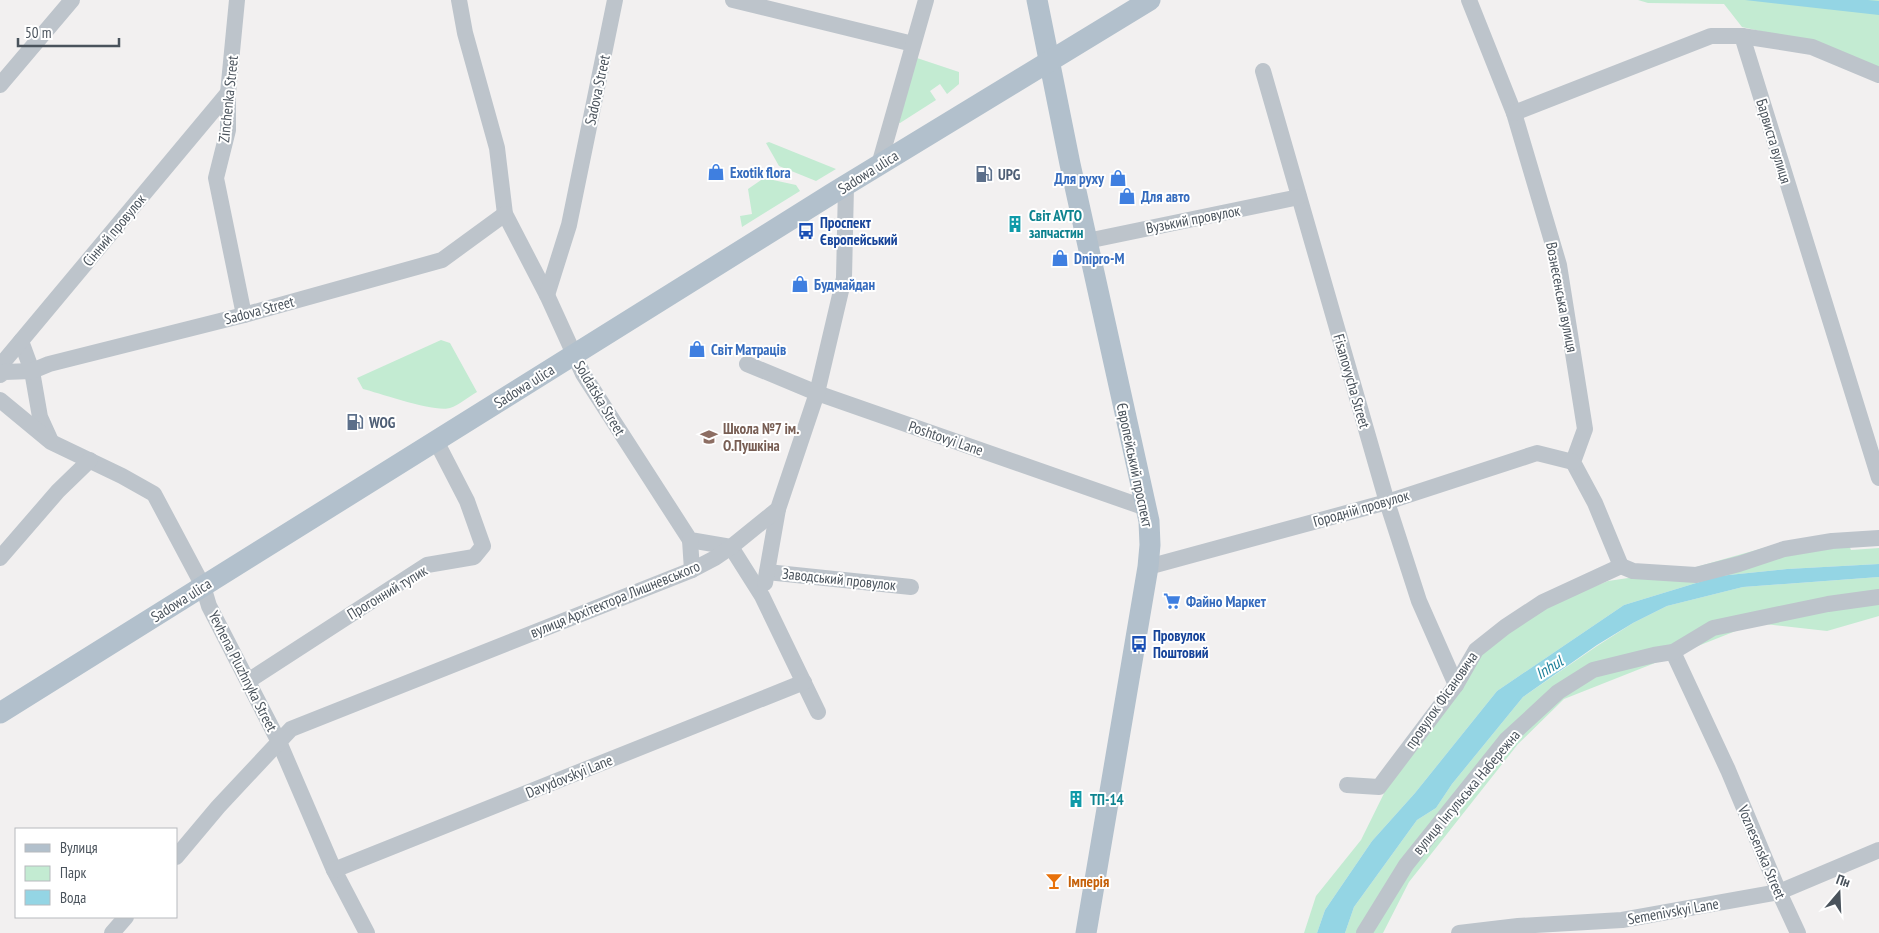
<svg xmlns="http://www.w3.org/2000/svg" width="1879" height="933" font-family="'PT Sans Narrow',sans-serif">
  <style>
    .green { fill: #c3ebd2 }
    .water { fill: #94d5e4 }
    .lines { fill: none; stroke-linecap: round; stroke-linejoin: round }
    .minor { stroke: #bdc4cb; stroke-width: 16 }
    .major { stroke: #b2c0cc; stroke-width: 21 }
    .labels { text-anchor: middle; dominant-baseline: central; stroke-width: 4; stroke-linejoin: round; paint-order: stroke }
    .street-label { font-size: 15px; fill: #4a535c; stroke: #fff }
    .shop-label { font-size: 15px; font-weight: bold; fill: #366cbe; stroke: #fff; text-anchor: start }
    .service-label { font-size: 15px; font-weight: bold; fill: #4e5e75; stroke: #fff; text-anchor: start }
    .culture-label { font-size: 15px; font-weight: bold; fill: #0d838f; stroke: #fff; text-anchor: start }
    .transit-label { font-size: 15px; font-weight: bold; fill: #164399; stroke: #fff; text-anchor: start }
    .education-label { font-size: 15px; font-weight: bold; fill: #785e54; stroke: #fff; text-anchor: start }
    .food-label { font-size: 15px; font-weight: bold; fill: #c56008; stroke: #fff; text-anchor: start }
    .water-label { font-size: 16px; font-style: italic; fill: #1a7e98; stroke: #fff }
  </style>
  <rect width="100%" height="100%" fill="#f2f0f0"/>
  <g class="green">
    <polygon points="1638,0 1879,0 1879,67 1822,45 1742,27 1724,4 1648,3"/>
    <polygon points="917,58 959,72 959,84 947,94 940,84 930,91 936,100 900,123 898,122"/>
    <polygon points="769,142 836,169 816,181 779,166 766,143"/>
    <polygon points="764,178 796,185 800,191 742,227 740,216 752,214 748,189"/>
    <path d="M 441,340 L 450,343 L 477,392 C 468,397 459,405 450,408 C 436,413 379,393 363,389 L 357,378 Z"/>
    <polygon points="1845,535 1851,550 1879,548 1879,564 1787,569 1719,576 1624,605 1497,691 1415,793 1372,841 1325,910 1317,933 1304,933 1316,896 1361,840 1398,765 1482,650 1535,610 1608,581 1689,569 1784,542"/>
    <polygon points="1879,577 1879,616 1827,631 1756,623 1564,699 1518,744 1409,882 1383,933 1345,933 1354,907 1417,820 1436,808 1452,784 1523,697 1597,646 1633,623 1667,606 1743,587"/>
  </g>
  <g class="water">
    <polygon points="1745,0 1868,0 1879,1 1879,15"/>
    <polygon points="1879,564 1879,577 1743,587 1667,606 1633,623 1597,645 1523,697 1452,784 1436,808 1417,820 1354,907 1345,933 1317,933 1325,910 1372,841 1415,793 1497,691 1624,605 1719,576 1787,569"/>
  </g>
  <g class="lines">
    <g class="minor">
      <polyline points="237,0 228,93 228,130 216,178 244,315"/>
      <polyline points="459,0 465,33 497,148 505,214 547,295 583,374 690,540 731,547 762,596 818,712"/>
      <polyline points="733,0 913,44"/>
      <polyline points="1469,0 1514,113 1559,265 1585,429 1573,462 1595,503 1621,566"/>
      <polyline points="1742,36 1812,47 1879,75"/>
      <polyline points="1263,71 1387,502 1419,601 1456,685"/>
      <polyline points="0,85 72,0"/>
      <polyline points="1514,113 1711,36 1742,36 1879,478"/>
      <polyline points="879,165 926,0"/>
      <polyline points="1087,241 1299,197"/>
      <polyline points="547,295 569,225 615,0"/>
      <polyline points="21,341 32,371 40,417 50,439"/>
      <polyline points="747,364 817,393 1146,508"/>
      <polyline points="0,366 228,93"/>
      <polyline points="0,375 4,372 32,371 49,364 244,315 442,260 505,214"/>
      <polyline points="0,400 51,442 122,476 154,494 203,586 209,606 279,742 334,870 367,933"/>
      <polyline points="690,540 692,570"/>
      <polyline points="0,558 58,491 90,460"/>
      <polyline points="1621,566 1633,571 1696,575 1739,564 1784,549 1832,541 1879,538"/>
      <polyline points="1148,567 1387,502 1537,453 1573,462"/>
      <polyline points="767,572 911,587"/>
      <polyline points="765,583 778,509"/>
      <polyline points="1673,652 1728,770 1779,892 1798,933"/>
      <polyline points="248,681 427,565 474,557 483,546 467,501 436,441"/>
      <polyline points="1347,785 1379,787 1456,685 1476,650 1505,627 1543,602 1621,566"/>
      <polyline points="176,857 218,807 291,729 692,570 715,558 731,547 778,509 817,393 844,278 846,186"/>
      <polyline points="334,870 804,682"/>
      <polyline points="112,933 126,917"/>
      <polyline points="1364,933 1406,865 1506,740 1558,692 1593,670 1654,655 1673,652 1713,628 1828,604 1879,597"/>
      <polyline points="1459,933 1518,926 1622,920 1779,892 1879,850"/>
    </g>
    <g class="major">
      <polyline points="1037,0 1070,164 1149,521 1150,545 1148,567 1086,933"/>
      <polyline points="0,713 833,193 1150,0"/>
    </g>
  </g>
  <defs>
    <g id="shop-bare" transform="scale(1.35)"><path d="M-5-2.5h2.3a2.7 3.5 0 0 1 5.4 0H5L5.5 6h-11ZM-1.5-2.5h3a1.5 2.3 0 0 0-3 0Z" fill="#3f7fe0" stroke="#fff" stroke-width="2.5" paint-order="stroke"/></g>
    <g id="fuel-bare" transform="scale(1.35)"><path d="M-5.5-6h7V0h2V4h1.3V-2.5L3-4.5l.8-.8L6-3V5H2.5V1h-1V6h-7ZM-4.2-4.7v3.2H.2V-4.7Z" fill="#5c6f8a" stroke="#fff" stroke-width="2.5" paint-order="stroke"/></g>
    <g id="building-bare" transform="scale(1.35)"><path d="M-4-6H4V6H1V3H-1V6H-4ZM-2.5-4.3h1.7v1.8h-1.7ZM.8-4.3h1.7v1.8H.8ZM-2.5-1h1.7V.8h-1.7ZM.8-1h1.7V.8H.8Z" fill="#0f9aa8" stroke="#fff" stroke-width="2.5" paint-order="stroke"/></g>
    <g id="bus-bare" transform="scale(1.35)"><path d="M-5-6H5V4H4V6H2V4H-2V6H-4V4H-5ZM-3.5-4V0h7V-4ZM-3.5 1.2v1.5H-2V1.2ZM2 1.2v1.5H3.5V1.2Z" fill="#1a4fb4" stroke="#fff" stroke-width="2.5" paint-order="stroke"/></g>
    <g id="school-bare" transform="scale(1.35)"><path d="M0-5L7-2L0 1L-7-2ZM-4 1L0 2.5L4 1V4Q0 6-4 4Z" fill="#8d6e63" stroke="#fff" stroke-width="2.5" paint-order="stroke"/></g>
    <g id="supermarket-bare" transform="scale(1.35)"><path d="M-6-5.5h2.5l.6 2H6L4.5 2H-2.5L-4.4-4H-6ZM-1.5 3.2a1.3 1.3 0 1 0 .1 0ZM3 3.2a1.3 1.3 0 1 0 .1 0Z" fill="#3f7fe0" stroke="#fff" stroke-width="2.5" paint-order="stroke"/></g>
    <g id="bar-bare" transform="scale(1.35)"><path d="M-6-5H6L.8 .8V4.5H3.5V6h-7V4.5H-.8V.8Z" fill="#e8710a" stroke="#fff" stroke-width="2.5" paint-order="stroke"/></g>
  </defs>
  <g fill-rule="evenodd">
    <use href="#shop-bare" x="716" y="172"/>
    <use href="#fuel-bare" x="984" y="174"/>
    <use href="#shop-bare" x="1118" y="178"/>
    <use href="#shop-bare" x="1127" y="196"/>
    <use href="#building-bare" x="1015" y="224"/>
    <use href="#bus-bare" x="806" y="231"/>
    <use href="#shop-bare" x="1060" y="258"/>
    <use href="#shop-bare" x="800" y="284"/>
    <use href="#shop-bare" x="697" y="349"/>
    <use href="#fuel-bare" x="355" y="422"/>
    <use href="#school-bare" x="709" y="437"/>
    <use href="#supermarket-bare" x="1172" y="601"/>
    <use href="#bus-bare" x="1139" y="644"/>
    <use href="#building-bare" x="1076" y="799"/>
    <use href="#bar-bare" x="1054" y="881"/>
  </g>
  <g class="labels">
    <g class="street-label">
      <text transform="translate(597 90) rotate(-78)">Sadova Street</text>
      <text transform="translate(228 99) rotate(-84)">Zinchenka Street</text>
      <text transform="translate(1774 141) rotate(73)">Барвиста вулиця</text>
      <text transform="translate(868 172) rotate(-32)">Sadowa ulica</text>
      <text transform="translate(1193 219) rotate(-11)">Вузький провулок</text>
      <text transform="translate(114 230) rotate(-50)">Сінний провулок</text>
      <text transform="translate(1562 297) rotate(79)">Вознесенська вулиця</text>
      <text transform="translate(259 310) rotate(-15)">Sadova Street</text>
      <text transform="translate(1352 381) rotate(74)">Fisanovycha Street</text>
      <text transform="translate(524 386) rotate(-32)">Sadowa ulica</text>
      <text transform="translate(600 398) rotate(59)">Soldatska Street</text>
      <text transform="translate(946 438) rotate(19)">Poshtovyi Lane</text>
      <text transform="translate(1135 465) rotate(78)">Європейський проспект</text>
      <text transform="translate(1361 508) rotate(-16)">Городній провулок</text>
      <text transform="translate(839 579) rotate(6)">Заводський провулок</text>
      <text transform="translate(387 592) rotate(-31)">Прогонний тупик</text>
      <text transform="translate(615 599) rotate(-22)">вулиця Архітектора Лишневського</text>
      <text transform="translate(181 600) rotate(-32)">Sadowa ulica</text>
      <text transform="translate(243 671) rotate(63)">Yevhena Pluzhnyka Street</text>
      <text transform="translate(1441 700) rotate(-55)">провулок Фісановича</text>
      <text transform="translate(569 776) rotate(-22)">Davydovskyi Lane</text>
      <text transform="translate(1466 792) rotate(-50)">вулиця Інгульська Набережна</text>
      <text transform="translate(1762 852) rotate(67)">Voznesenska Street</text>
      <text transform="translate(1673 911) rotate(-10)">Semenivskyi Lane</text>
    </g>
    <g class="shop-label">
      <text x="730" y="172">Exotik flora</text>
      <text x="1104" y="178" text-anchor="end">Для руху</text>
      <text x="1141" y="196">Для авто</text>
      <text x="1074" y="258">Dnipro-M</text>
      <text x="814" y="284">Будмайдан</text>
      <text x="711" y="349">Світ Матраців</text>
      <text x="1186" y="601">Файно Маркет</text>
    </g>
    <g class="service-label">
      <text x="998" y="174">UPG</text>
      <text x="369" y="422">WOG</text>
    </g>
    <g class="culture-label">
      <text x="1029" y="215">Світ AVTO<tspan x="1029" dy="17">запчастин</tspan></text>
      <text x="1090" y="799">ТП-14</text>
    </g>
    <g class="transit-label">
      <text x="820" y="222">Проспект<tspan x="820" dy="17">Європейський</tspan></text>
      <text x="1153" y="635">Провулок<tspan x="1153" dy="17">Поштовий</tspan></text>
    </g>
    <g class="education-label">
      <text x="723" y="428">Школа №7 ім.<tspan x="723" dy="17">О.Пушкіна</tspan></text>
    </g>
    <g class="food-label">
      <text x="1068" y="881">Імперія</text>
    </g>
    <g class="water-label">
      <text transform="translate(1549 667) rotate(-32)">Inhul</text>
    </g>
  </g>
  <rect x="15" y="828" width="162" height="90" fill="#ffffff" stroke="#b7babe"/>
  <rect x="25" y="844" width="25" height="8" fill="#b2c0cc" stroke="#b7babe"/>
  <text x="60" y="853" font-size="15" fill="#4a535c">Вулиця</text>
  <rect x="25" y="866" width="25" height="15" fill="#c3ebd2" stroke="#b7babe"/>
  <text x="60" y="878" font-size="15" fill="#4a535c">Парк</text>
  <rect x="25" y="890" width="25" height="15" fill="#94d5e4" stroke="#b7babe"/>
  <text x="60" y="903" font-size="15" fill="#4a535c">Вода</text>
  <g transform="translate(1839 893) rotate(19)" stroke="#ffffff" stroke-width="4" paint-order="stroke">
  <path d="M0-4L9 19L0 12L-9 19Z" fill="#4a535c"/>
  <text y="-8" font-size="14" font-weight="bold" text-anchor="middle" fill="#4a535c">Пн</text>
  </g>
  <path d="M18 38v8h101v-8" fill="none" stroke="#4a535c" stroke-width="2.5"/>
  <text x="25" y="38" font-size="15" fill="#4a535c" stroke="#ffffff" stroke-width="4" paint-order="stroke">50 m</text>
</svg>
